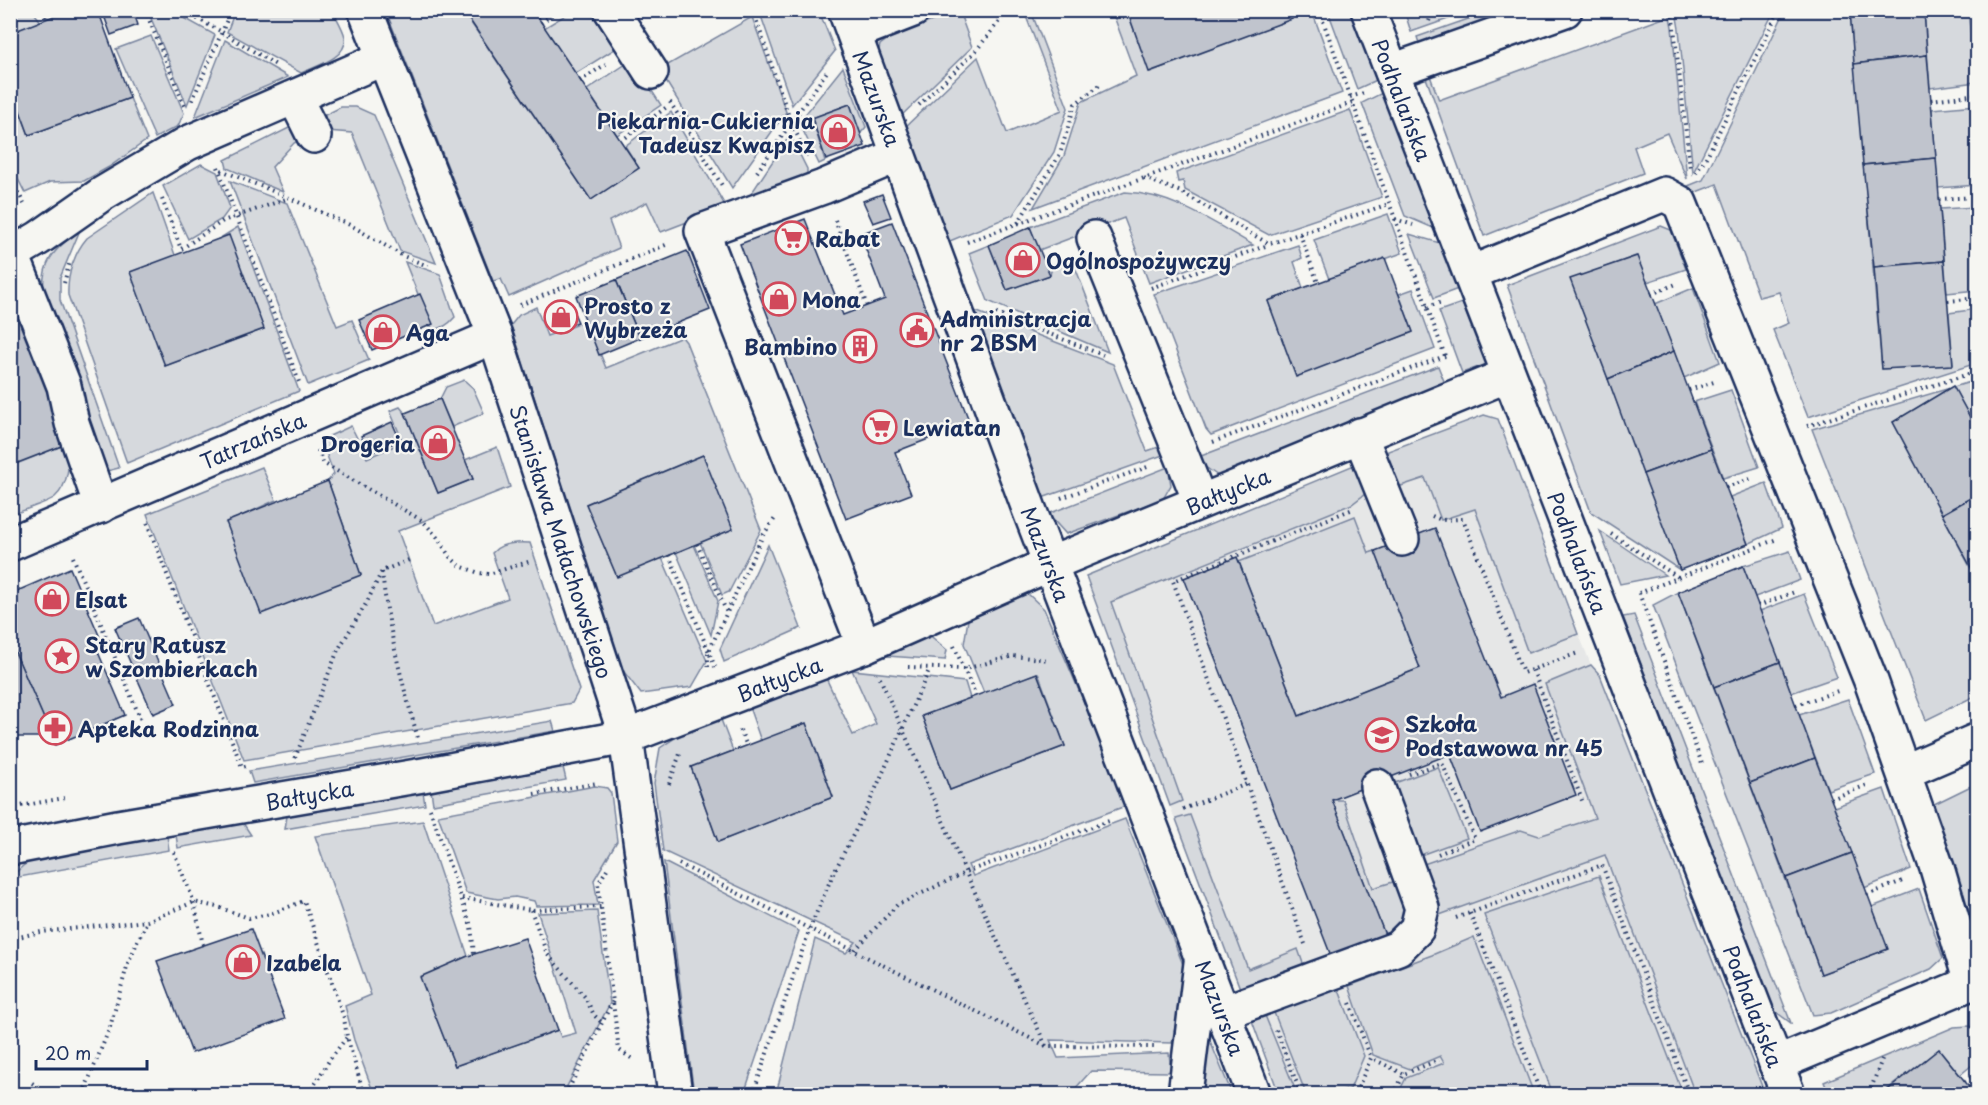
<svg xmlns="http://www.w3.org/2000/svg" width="1988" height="1105" font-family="'Playpen Sans',sans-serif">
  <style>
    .built { fill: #e6e7e7 }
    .green { fill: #d6d9dd; stroke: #78849e; stroke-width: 1.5 }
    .building { fill: #c0c4cd; stroke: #1b2f5e; stroke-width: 1.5 }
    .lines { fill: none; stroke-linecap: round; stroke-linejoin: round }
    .minor-casing { stroke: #1b2f5e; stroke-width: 38 }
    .path { stroke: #1b2f5e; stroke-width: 4; stroke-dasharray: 1.5 4.5; stroke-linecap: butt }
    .minor { stroke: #f6f6f2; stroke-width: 33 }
    .labels { text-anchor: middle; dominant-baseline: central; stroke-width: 4.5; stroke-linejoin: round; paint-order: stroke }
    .street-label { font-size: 21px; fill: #1b2f5e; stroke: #f6f6f2 }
    .poi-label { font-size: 21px; font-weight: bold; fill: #1b2f5e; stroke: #f6f6f2; text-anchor: start }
  </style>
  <rect width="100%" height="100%" fill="#f6f6f2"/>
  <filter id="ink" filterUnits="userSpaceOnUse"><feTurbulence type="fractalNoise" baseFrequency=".0167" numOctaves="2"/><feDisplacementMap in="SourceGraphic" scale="12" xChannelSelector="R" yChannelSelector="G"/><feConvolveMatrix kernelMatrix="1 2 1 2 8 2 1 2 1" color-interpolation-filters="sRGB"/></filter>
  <g filter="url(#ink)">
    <polygon class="built" points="1495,421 1591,665 1756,1094 1279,1094 1170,806 1095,581"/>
    <g class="green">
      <polygon points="1404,10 1471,10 1471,11 1411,32"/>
      <polygon points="11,11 33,11 41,22 11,33"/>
      <polygon points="148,11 172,11 215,35 187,105"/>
      <path d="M 235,11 L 333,11 C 337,19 343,28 345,37 C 348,58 316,66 301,73 L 227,32 Z"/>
      <polygon points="386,11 463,11 591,200 639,168 625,146 671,112 726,207 661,232 647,202 609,221 619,248 509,297 501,279 493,281"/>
      <polygon points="572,11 596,11 618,47 575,74 544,28"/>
      <polygon points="766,11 819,11 835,51 792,105 760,13"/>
      <polygon points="959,11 972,47 898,119 876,62 880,45 892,36"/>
      <polygon points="1024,11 1031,11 1068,108 1054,152 1013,215 945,243 902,130 978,57 1007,133 1062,110"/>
      <polygon points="1112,11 1127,11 1150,72 1292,19 1289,11 1312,11 1342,93 1033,208 1064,156 1081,102 1136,76"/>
      <polygon points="1328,11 1352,11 1379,79 1357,89"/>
      <polygon points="1491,11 1500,11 1503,17 1420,46 1417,37"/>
      <polygon points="1664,11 1669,11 1672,27 1687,179 1667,133 1634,147 1643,173 1484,236 1425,75 1429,73 1439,100 1666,17"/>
      <polygon points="1676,11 1774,11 1693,173 1679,29"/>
      <polygon points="1785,11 1850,11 1882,369 1953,364 1949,313 1977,309 1977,363 1808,417 1773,330 1789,323 1779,292 1759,297 1717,184 1691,194 1688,186 1703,180"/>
      <polygon points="1924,11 1968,11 1976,82 1930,88"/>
      <polygon points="752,17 786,112 732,188 659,70"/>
      <polygon points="151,36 184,113 178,126 155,138 116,49"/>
      <polygon points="225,40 288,77 195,117"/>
      <polygon points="632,60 661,105 617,135 587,90"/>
      <polygon points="843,67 866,127 860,134 850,104 812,118 825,161 819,164 799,122"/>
      <polygon points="10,84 29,135 130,98 147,140 109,167 84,181 50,182 25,193 11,165"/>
      <polygon points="1384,92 1433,228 1405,216 1362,103"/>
      <polygon points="1977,105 1977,185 1938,188 1932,109"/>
      <polygon points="341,107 356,107 374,115 436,263 400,251 352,133 327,131 325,115"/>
      <polygon points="1350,110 1382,197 1269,235 1185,190 1183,181 1178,182 1176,173"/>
      <polygon points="297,124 298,141 294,143 272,167 283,192 227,168 225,160"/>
      <polygon points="790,135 807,169 807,174 747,200"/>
      <polygon points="201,164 217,172 230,208 222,219 188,239 163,186"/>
      <polygon points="230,181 287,203 337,326 352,320 369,360 308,385"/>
      <path d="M 1125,192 C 1172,194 1213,222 1253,245 L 1149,283 L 1124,218 L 1039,250 L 1030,227 Z"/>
      <path d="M 153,193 L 175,255 L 165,366 L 264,329 L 195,254 L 238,227 L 299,391 L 127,463 L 68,295 C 67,275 74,253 87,238 Z"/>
      <polygon points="1977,207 1977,290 1947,293 1940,209"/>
      <polygon points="1388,214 1402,253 1329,279 1314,240"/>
      <polygon points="1661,226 1671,230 1686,269 1647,282 1636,256 1571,280 1680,570 1591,512 1507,285"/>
      <path d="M 80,230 L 60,278 L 60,300 L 119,468 L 103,472 L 78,423 L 85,404 L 44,297 C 40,261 54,250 80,230 Z"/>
      <polygon points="1409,234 1440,243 1458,289 1434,298"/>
      <polygon points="989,245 1007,290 1050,275 1052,267 1072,259 1108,352 988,301 969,253"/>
      <polygon points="1298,245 1302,258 1294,262 1303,288 1268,301 1296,376 1413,332 1399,294 1413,289 1435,349 1211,435 1206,429 1154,294"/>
      <path d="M 405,262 L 440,274 L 455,317 C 449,324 442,330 432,329 Z"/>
      <polygon points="1693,288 1720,362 1684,378 1655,304"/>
      <polygon points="1462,303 1487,364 1462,373 1439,311"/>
      <polygon points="536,307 547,336 587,321 606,368 682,337 686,342 761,530 729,592 722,595 700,542 703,455 586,504 617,576 662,558 707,661 692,687 641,694 621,668 511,325 519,315"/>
      <polygon points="967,308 1113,364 1147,451 1162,446 1163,455 1042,498"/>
      <polygon points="1438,366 1446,386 1218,476 1204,466 1201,456"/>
      <polygon points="464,380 473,388 484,413 452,427 440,399 446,387"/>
      <polygon points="1977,380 1977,415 1971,419 1953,386 1893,422 1977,580 1977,695 1926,720 1812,429"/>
      <polygon points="1731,390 1759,467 1723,478 1694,402"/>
      <path d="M 400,407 L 405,413 L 438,493 L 473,479 L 465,460 L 497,447 L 510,487 L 398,531 L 433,626 L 508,598 L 492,553 C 500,543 517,542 530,543 L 579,690 L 572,703 L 244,760 L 147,514 L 262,467 L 276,500 L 226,523 L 361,575 L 328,481 L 334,474 L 321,440 L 351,426 L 367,458 L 403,442 L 390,411 Z"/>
      <polygon points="1484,415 1498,419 1578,634 1528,653 1475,509 1441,520 1425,478 1395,488 1384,464 1388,451"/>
      <path d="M 69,443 C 69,460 70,484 55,497 C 47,503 21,511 11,515 L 11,466 Z"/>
      <polygon points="1354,465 1366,470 1371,483 1365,494 1352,504 1111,602 1182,801 1170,806 1086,576"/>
      <polygon points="1168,467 1171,485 1163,499 1066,534 1048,514"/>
      <polygon points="1766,483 1782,528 1748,544 1730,497"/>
      <polygon points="1355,516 1369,553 1375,551 1420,668 1299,716 1239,562"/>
      <polygon points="1600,531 1665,575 1620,584"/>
      <polygon points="694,545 718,601 711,635 676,552"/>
      <polygon points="768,545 801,628 724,662 720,649"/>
      <polygon points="1790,551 1800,580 1755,597 1743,566"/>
      <polygon points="1678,592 1821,974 1887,949 1872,907 1919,889 1943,958 1931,969 1831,1013 1813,1015 1653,605"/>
      <polygon points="1027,593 1044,609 1128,805 968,865 973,876 1125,819 1186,972 1172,1043 1050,1040 1058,1058 1169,1053 1171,1072 1091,1071 1073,1091 1065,1094 776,1094 815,939 846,953 856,942 663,851 654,783 660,748 684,732 720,717 733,751 691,767 718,842 833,797 806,724 761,741 749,707 826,678 853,735 876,724 852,670 965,682 970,698 922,716 950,790 1065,746 1038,673 984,693 964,644 968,620"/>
      <polygon points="1804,594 1837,677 1791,693 1760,611"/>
      <polygon points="1634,615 1791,1023 1772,1009 1623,617"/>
      <polygon points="926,632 947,650 945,660 872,655"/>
      <polygon points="1591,665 1600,675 1765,1094 1695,1094 1605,855 1434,917 1418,866 1521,830 1539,836 1595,818 1545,684"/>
      <polygon points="1848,699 1875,774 1828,790 1799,715"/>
      <polygon points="552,721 555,731 253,783 249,771"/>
      <polygon points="563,767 566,780 433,804 431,790"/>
      <polygon points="1438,767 1467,838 1415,857 1387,786"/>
      <polygon points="1977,783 1977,967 1926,808"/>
      <polygon points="595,786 607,788 611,793 617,841 594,880 598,905 536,906 534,901 515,897 498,899 466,893 438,815"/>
      <polygon points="1884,789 1911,869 1864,888 1834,807"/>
      <polygon points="423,792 425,805 285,829 287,816"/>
      <polygon points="1332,800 1343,800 1373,888 1396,881 1410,922 1387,940"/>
      <polygon points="1190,815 1248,969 1298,949 1305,969 1241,991 1176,819"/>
      <polygon points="423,821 468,956 421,978 455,1066 558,1030 561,1037 576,1033 538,913 597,911 610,1003 563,1094 374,1094 354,1040 345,1006 371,995 315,836"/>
      <polygon points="243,823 251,835 178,848 176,835"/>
      <polygon points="167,836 169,850 14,878 13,875 24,865 32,860"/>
      <polygon points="664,862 799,931 744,1094 694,1094"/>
      <polygon points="1599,876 1683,1094 1553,1094 1484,915"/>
      <polygon points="1474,937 1534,1094 1398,1094 1406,1078 1444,1063 1440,1056 1410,1069 1373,1055 1349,986 1432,955"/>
      <polygon points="1337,985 1364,1056 1350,1089 1335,1094 1306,1094 1273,1010"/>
      <polygon points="1264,1013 1297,1094 1279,1094 1251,1018"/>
      <polygon points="1201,1019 1232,1094 1195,1094"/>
      <polygon points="1970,1026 1977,1034 1977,1061 1960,1075 1939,1049 1884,1092 1885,1094 1829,1094 1824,1082 1954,1027"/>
    </g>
    <g class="building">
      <polygon points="69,10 98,10 130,98 29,135 10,84 10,33"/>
      <polygon points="102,10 133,10 138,25 111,35"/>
      <polygon points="463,10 533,10 639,168 591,200"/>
      <polygon points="1127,10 1289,10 1292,19 1149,72"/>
      <polygon points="1850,10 1924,10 1927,55 1854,64"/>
      <polygon points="1927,55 1936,158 1863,165 1854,64"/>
      <polygon points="850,104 865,146 826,160 812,118"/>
      <polygon points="1936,158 1944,261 1874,267 1863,165"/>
      <polygon points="882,194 891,217 873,223 863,201"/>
      <polygon points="805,219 843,315 885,299 860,234 892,222 970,423 895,452 911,494 846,519 740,244"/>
      <polygon points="1030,227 1050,275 1007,290 989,245"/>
      <polygon points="229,235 264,329 165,366 130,272"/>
      <polygon points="687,251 710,310 640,338 616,280"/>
      <polygon points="1637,256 1674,351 1608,379 1570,279"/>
      <polygon points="1385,258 1413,332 1296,377 1268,301"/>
      <polygon points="1944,261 1953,365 1882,369 1874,267"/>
      <polygon points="616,280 640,338 599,355 576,296"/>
      <polygon points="420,294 433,324 372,350 359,320"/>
      <polygon points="569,302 578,322 552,332 544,312"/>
      <polygon points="19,313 69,443 10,466 10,316"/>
      <polygon points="1674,351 1711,449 1643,474 1608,379"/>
      <polygon points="1953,386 1978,432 1978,494 1942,514 1893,422"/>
      <polygon points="440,399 473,479 438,493 405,413"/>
      <polygon points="392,422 400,440 369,454 361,436"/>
      <polygon points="1711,449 1748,544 1680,570 1643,474"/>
      <polygon points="703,455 733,529 617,577 586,504"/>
      <polygon points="328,481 361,575 261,614 226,522"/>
      <polygon points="1978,494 1978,580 1942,514"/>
      <polygon points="1435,528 1501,697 1533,684 1576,795 1480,832 1450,754 1332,800 1387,940 1333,961 1184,578 1237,557 1299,716 1420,668 1375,551"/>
      <polygon points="1743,566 1780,662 1714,687 1678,592"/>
      <polygon points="70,568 105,649 98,652 125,715 55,745 10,641 10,594"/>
      <polygon points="139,618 176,704 153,714 115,628"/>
      <polygon points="15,652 52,737 15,737 10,707 10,654"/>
      <polygon points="1780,662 1815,758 1750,783 1714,687"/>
      <polygon points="1037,673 1065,746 950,790 922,716"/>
      <polygon points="806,723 833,797 718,842 691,767"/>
      <polygon points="1815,758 1852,853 1786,878 1750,783"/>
      <polygon points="1852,853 1888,949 1821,974 1786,878"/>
      <polygon points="251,929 285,1019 192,1053 157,961"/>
      <polygon points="525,938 558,1030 455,1066 420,977 468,956"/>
      <polygon points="1939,1049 1975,1094 1885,1094 1884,1093"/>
    </g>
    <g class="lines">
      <g class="minor-casing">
        <g id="minor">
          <path id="s1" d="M 365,10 L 495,336 L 626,737 L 675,1094"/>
          <polyline points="611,10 651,72"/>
          <path id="s2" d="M 845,10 L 1029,509 L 1254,1094"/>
          <path id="s3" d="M 1368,10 L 1788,1094"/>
          <polyline points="854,33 913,10"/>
          <polyline points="1392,71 1565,10"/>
          <polyline points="295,98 314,136"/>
          <polyline points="1094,238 1200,501"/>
          <polyline points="1471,273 1664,194 1680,203 1871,681 1937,868 1971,983 1776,1064"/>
          <polyline points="1360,435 1402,539"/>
          <polyline points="101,506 72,423 64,386 12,254 39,238 102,194 188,143 384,58"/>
          <path id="s4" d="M 10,544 L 495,336"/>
          <polyline points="864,646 702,231 823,187 898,155"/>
          <polyline points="1904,772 1978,740"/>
          <path id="s5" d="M 10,848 L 118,827 L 423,775 L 626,737 L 864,646 L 1050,564 L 1508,375"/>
          <polyline points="1222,1013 1398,948 1417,929 1422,908 1377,786"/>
          <polyline points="1185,1094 1201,963"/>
        </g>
      </g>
      <g class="path">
        <polyline points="43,10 48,19"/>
        <polyline points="145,10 185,107"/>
        <polyline points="181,10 222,32 192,101"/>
        <polyline points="231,10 222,32 276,65"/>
        <polyline points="753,10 791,123 808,156"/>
        <polyline points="1319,10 1445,356"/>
        <polyline points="1672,10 1690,168"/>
        <polyline points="1977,10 1978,14"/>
        <polyline points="1429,21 1433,10"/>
        <polyline points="541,23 558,10"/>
        <polyline points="580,81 606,64"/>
        <polyline points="1350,97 1364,93"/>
        <polyline points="1931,100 1978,94"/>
        <polyline points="670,102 723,187"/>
        <polyline points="919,105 975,52 1008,10"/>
        <polyline points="621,141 668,106"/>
        <polyline points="218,167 299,382"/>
        <polyline points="221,170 285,196 352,226 403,256 428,266"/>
        <polyline points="757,172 828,70"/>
        <polyline points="1696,173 1708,154 1779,10"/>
        <polyline points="10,176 24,204"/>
        <polyline points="1144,178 1181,192 1269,244 1389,204"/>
        <polyline points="162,199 181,249 223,221 289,198"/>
        <polyline points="1939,199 1978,197"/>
        <polyline points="1395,219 1413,225"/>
        <polyline points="835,220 867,306"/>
        <polyline points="1018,223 1060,154 1075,104 1101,84"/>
        <polyline points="1300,234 1318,283"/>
        <polyline points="967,242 1352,103"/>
        <polyline points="64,283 70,261"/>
        <polyline points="1151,288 1268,245"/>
        <polyline points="1651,294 1676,284"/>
        <polyline points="1948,301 1978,298"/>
        <polyline points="520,305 668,244"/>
        <polyline points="1427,307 1443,302"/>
        <polyline points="996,313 1103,355"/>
        <polyline points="1689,390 1714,382"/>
        <polyline points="1807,426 1978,371"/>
        <polyline points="1975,428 1978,426"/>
        <polyline points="1213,442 1445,356"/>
        <polyline points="318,450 323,463 423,521 437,537 450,557 460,566 479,573 489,574 531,561"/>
        <polyline points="1726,487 1754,478"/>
        <polyline points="1061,498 1150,466"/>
        <polyline points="1432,516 1441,520 1463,519 1523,673 1578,653"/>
        <polyline points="147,523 242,767 246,766"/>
        <polyline points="1611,534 1678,577"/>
        <polyline points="697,544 727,613"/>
        <polyline points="669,555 715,667"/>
        <polyline points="73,557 141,720"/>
        <path d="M 382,572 C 388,629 402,683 418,738"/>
        <polyline points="1639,593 1702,764"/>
        <polyline points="1639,593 1777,539"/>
        <polyline points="1758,606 1797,591"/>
        <polyline points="954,646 976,696"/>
        <polyline points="708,667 708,653 763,535 776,517"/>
        <polyline points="908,667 965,669 1013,656 1049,660"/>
        <polyline points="1533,670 1583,803"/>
        <polyline points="880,678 966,873 1046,1046 1154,1047"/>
        <polyline points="1796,705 1838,691"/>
        <polyline points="740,730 747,746"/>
        <polyline points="295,758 338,650 367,602 382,571 409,560"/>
        <polyline points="1409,774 1442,763 1475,839 1438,854"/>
        <polyline points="669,784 680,754"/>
        <polyline points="534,794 598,783"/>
        <polyline points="1831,799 1870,784"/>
        <polyline points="10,808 64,798"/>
        <polyline points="430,809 471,926 474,954"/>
        <polyline points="1183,809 1247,784"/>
        <polyline points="174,852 194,902 203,945"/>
        <polyline points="679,864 1046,1046"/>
        <polyline points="607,869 598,884 619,1050 634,1060"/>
        <polyline points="1867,895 1905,880"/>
        <polyline points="462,898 531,910 601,907"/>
        <polyline points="531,910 547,954 585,997 594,1015 602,1023"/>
        <polyline points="1470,913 1541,1094"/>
        <polyline points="1456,918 1602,865 1689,1094"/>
        <polyline points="10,939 41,932 147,921 194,902 221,908 249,918 270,914 304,901 344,1018 347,1037 364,1094"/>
        <polyline points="1305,944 1173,581 1353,509"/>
        <polyline points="855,950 897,905 971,870 1112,820"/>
        <polyline points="1350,1003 1371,1058"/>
        <polyline points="1276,1030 1301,1094"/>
        <polyline points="1964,1081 1978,1071"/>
        <polyline points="32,1083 49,1094"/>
        <polyline points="83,1094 110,1027 128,963 147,921"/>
        <polyline points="309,1094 330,1059 347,1037"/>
        <polyline points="566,1094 613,1001"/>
        <polyline points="753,1094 810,928 833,874 867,808 930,668"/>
        <polyline points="1346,1094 1357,1090"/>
        <polyline points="1365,1094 1357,1090 1371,1058 1404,1074"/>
        <polyline points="1394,1094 1404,1074 1439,1060"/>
        <polyline points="1869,1094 1882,1059"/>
      </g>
      <use href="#minor" class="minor"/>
    </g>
  </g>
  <defs>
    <g id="shop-ring" transform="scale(1.725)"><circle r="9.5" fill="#f6f6f2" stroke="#d1495b" stroke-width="1.5"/><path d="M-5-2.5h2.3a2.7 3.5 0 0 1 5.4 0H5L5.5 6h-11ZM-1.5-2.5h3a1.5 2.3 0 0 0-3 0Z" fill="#d1495b"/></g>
    <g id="supermarket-ring" transform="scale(1.725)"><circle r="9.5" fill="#f6f6f2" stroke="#d1495b" stroke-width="1.5"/><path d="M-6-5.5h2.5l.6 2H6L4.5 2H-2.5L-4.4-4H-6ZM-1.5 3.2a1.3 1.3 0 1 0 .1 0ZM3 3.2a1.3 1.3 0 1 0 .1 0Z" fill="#d1495b"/></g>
    <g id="civic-ring" transform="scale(1.725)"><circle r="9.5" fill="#f6f6f2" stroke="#d1495b" stroke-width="1.5"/><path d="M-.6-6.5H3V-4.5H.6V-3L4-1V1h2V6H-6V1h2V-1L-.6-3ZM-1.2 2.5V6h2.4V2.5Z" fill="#d1495b"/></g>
    <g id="building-ring" transform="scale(1.725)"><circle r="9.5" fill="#f6f6f2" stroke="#d1495b" stroke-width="1.5"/><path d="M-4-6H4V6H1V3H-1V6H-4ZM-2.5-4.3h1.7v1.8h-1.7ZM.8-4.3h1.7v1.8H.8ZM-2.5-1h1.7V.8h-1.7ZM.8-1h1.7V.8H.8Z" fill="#d1495b"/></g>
    <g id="sight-ring" transform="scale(1.725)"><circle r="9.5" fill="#f6f6f2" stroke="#d1495b" stroke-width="1.5"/><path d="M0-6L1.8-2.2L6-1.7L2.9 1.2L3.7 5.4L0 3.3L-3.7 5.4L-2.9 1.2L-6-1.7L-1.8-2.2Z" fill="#d1495b"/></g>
    <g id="pharmacy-ring" transform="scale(1.725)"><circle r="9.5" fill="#f6f6f2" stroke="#d1495b" stroke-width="1.5"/><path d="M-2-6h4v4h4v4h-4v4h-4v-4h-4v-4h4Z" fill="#d1495b"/></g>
    <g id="school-ring" transform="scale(1.725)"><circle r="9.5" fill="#f6f6f2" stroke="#d1495b" stroke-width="1.5"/><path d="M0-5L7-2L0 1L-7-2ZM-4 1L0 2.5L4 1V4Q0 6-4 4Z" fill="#d1495b"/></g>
  </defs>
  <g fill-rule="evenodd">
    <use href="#shop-ring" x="838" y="132"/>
    <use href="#supermarket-ring" x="792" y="238"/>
    <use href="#shop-ring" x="1023" y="260"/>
    <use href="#shop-ring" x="779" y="299"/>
    <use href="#shop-ring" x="561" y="317"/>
    <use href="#civic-ring" x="917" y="330"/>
    <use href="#shop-ring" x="383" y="332"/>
    <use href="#building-ring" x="860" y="346"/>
    <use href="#supermarket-ring" x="880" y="427"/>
    <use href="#shop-ring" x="438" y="443"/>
    <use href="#shop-ring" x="52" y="599"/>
    <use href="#sight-ring" x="62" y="656"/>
    <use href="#pharmacy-ring" x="55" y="728"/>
    <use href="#school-ring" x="1382" y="735"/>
    <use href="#shop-ring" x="243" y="962"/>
  </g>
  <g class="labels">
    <g class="street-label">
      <text stroke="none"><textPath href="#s2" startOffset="94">Mazurska</textPath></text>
      <text stroke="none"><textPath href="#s3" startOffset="96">Podhalańska</textPath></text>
      <text stroke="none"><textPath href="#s4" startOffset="264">Tatrzańska</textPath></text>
      <text stroke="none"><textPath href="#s5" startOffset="1276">Bałtycka</textPath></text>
      <text stroke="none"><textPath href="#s1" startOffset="567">Stanisława Małachowskiego</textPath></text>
      <text stroke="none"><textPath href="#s3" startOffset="582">Podhalańska</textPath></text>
      <text stroke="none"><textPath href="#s2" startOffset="580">Mazurska</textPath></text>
      <text stroke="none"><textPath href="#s5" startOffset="790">Bałtycka</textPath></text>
      <text stroke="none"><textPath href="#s5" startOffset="304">Bałtycka</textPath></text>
      <text stroke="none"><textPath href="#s3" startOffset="1068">Podhalańska</textPath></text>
      <text stroke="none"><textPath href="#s2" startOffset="1066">Mazurska</textPath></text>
    </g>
    <g class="poi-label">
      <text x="815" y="120" text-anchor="end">Piekarnia-Cukiernia<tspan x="815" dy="24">Tadeusz Kwapisz</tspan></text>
      <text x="815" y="238">Rabat</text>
      <text x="1046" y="260">Ogólnospożywczy</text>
      <text x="802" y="299">Mona</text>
      <text x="584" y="305">Prosto z<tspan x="584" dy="24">Wybrzeża</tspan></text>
      <text x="940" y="318">Administracja<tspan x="940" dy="24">nr 2 BSM</tspan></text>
      <text x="406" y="332">Aga</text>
      <text x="837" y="346" text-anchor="end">Bambino</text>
      <text x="903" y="427">Lewiatan</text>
      <text x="415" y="443" text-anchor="end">Drogeria</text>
      <text x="75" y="599">Elsat</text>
      <text x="85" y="644">Stary Ratusz<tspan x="85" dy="24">w Szombierkach</tspan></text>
      <text x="1405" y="723">Szkoła<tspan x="1405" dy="24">Podstawowa nr 45</tspan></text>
      <text x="78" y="728">Apteka Rodzinna</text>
      <text x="266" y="962">Izabela</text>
    </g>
  </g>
  <rect width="1988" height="1105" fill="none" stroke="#f6f6f2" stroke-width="36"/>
  <rect x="18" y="18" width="1952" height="1069" fill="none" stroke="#1b2f5e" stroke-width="2" filter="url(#ink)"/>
  <path d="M36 1060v9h111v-9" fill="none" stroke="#1b2f5e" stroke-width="3"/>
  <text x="45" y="1060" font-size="18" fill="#1b2f5e" stroke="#f6f6f2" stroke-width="4.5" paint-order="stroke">20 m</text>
</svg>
